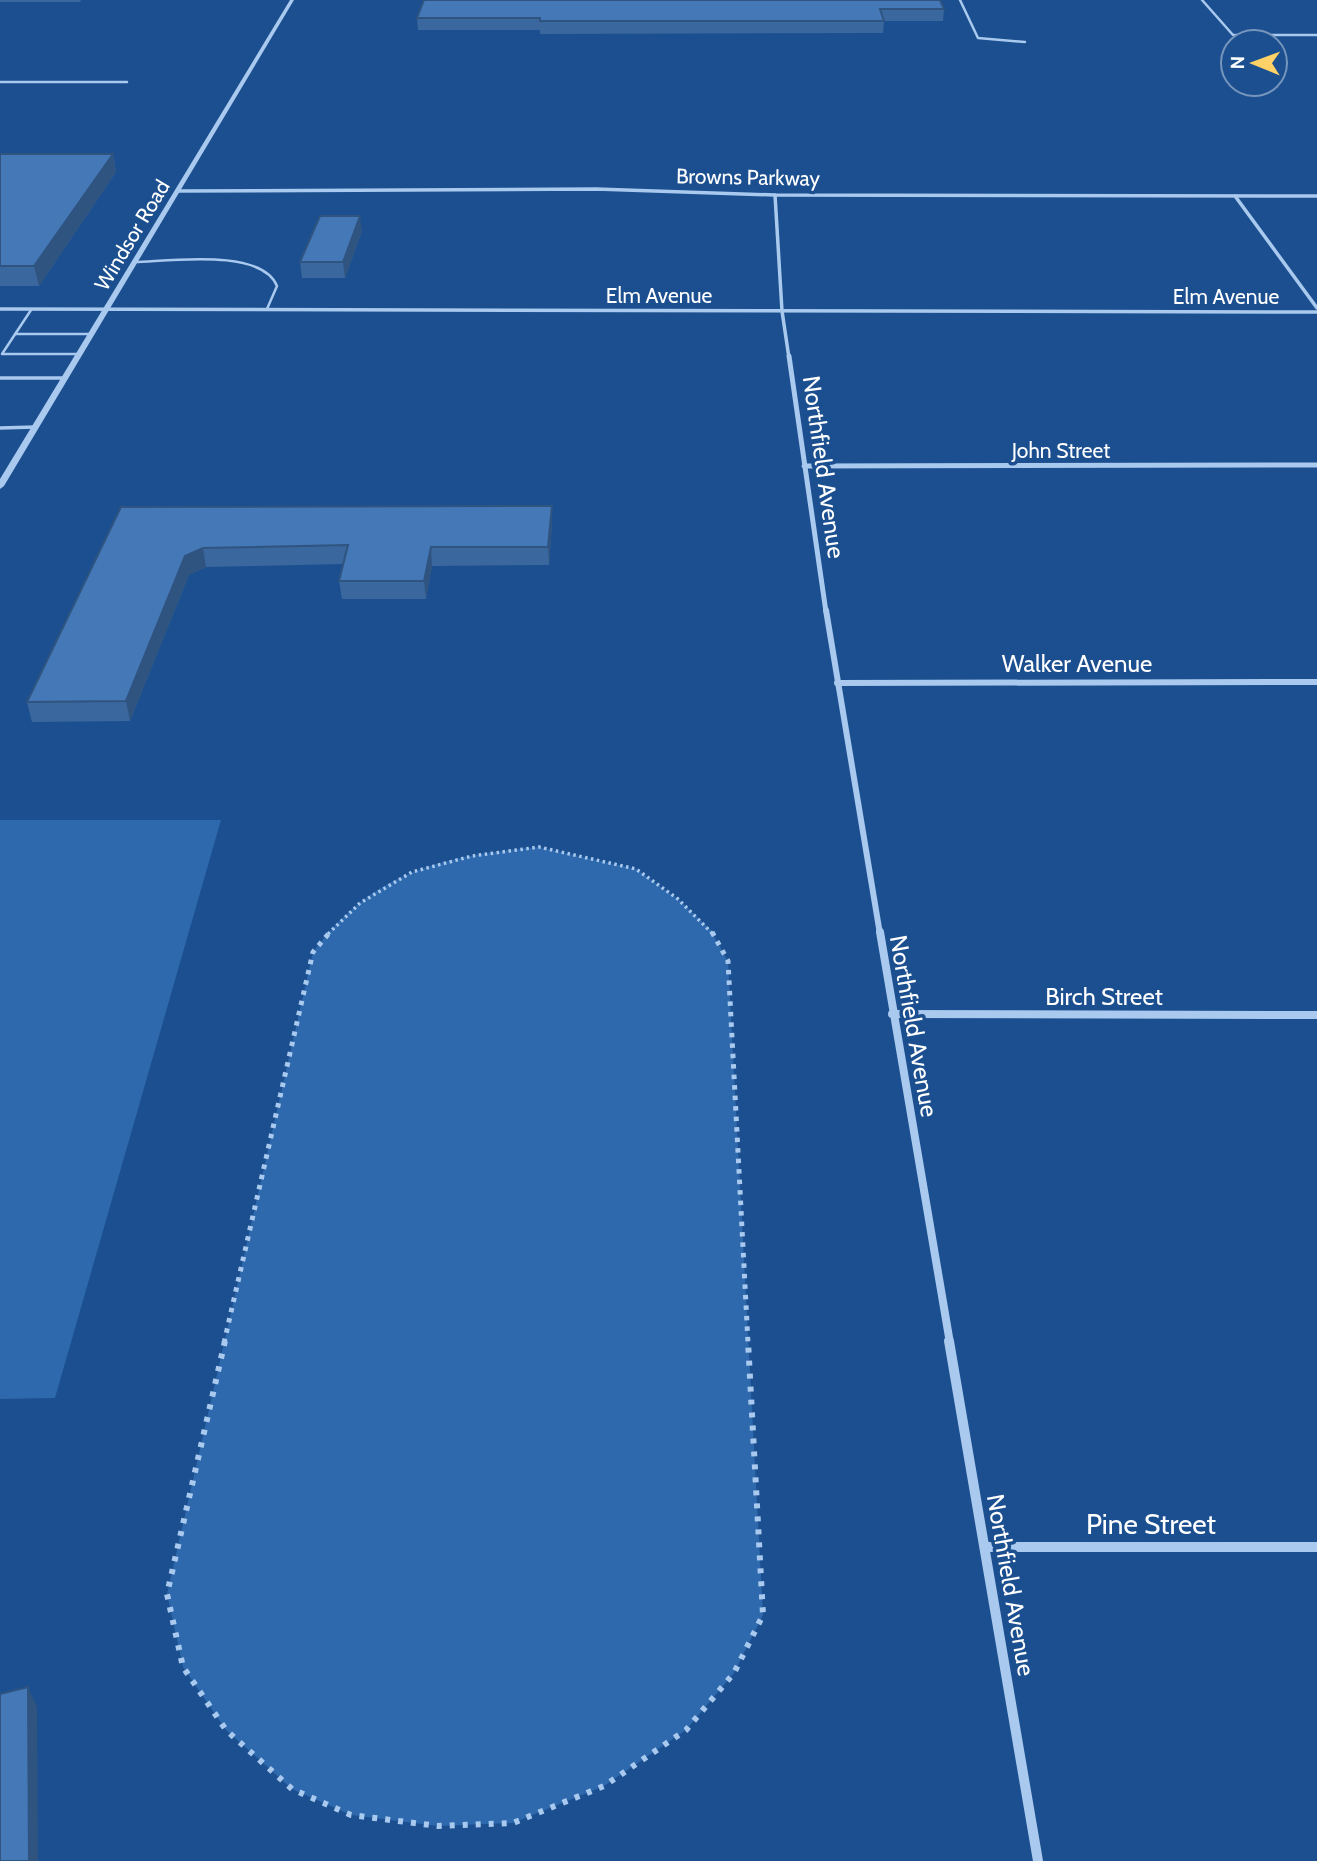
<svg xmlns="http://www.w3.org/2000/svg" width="1317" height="1861" font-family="Cabin,sans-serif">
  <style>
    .green { fill: #2e69ad }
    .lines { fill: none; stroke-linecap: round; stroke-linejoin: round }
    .path-far2 { stroke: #a9c9ee; stroke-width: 3.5; stroke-dasharray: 2.5 3.5; stroke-linecap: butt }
    .path-far1 { stroke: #a9c9ee; stroke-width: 5; stroke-dasharray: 4.5 6; stroke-linecap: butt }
    .path { stroke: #a9c9ee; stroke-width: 6; stroke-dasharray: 5 8; stroke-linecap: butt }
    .service-far1 { stroke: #a9c9ee; stroke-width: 2.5 }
    .service { stroke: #a9c9ee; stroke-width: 3.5 }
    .minor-far4 { stroke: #a9c9ee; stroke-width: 3.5 }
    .minor-far3 { stroke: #a9c9ee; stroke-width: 5 }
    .minor-far2 { stroke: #a9c9ee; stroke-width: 6 }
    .minor-far1 { stroke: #a9c9ee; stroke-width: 8 }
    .minor { stroke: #a9c9ee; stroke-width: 10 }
    .tertiary { fill: #a9c9ee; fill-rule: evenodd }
    .wall { fill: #3a679d }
    .shaded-wall { fill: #305480 }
    .building { fill: #4478b7; stroke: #305480; stroke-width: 2 }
    .labels { text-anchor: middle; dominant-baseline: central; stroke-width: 7; stroke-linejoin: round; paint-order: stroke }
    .far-street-label { font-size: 21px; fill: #fff; stroke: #1b4f8f }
    .street-label { font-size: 24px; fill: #fff; stroke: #1b4f8f }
    .near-street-label { font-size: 28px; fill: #fff; stroke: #1b4f8f }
  </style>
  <rect width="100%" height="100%" fill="#1b4f8f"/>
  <g class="green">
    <polygon points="0,820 221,820 55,1398 0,1399"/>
    <path d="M 539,847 L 636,869 L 678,899 L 710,929 L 728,961 L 763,1615 L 734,1673 L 686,1730 L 604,1786 L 513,1823 L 438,1826 L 351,1815 L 292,1789 L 226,1730 L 183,1667 L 167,1594 L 313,952 C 373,871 443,856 539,847 Z"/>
  </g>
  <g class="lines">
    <polyline class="path-far2" points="328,934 360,903 412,872 472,856 539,847 636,869 678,899 713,934"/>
    <g class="path-far1">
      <polyline points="712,932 728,961 748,1343"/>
      <polyline points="224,1343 313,952 330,932"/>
    </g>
    <polyline class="path" points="225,1341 167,1594 183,1667 226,1730 292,1789 351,1815 438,1826 513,1823 604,1786 686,1730 734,1673 763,1615 748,1341"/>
    <g class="service-far1">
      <polyline points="960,0 978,38 1025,42"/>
      <polyline points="1202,0 1233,35 1317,35"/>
      <polyline points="0,82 127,82"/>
      <path d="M 135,262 C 170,261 262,248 277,286 L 267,309"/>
      <polyline points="31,310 2,354 80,354"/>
      <polyline points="15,334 92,334"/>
    </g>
    <g class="service">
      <polyline points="0,378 66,378"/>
      <polyline points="0,428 35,427"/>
    </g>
    <g class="minor-far4">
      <polyline points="178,191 596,189 775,195 1317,196"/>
      <polyline points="775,195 782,311 789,358"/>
      <polyline points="1235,196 1317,308"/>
      <polyline points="0,309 1317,312"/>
    </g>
    <g class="minor-far3">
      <polyline points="789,356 826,612"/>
      <polyline points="804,466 1317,465"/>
    </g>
    <g class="minor-far2">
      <polyline points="826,610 880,934"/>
      <polyline points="837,683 1317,682"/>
    </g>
    <g class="minor-far1">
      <polyline points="880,932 950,1343"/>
      <polyline points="892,1014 1317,1015"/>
    </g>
    <g class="minor">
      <polyline points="949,1341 1038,1861"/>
      <polyline points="986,1547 1317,1547"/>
    </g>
    <polygon class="tertiary" points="290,0 294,0 4,486 0,489 0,479"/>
  </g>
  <g class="wall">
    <polygon points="0,0 81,0 80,2 0,2"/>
    <polygon points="424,0 944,9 943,21 884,21 883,33 540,34 540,30 418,30 417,18"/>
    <polygon points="0,154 113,154 116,172 39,286 0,286"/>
    <polygon points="362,231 345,278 302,278 300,262"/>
    <polygon points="552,506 552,524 549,565 432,566 426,599 342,599 339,581 344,564 206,567 189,575 130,721 32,722 27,702 121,507"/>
  </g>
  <g class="shaded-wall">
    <polygon points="113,154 116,172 39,286 34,266"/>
    <polygon points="360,216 362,231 345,278 343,262"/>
    <polygon points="552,506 552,524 549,565 548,547"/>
    <polygon points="431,547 432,566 426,599 424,581"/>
    <polygon points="203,548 206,567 189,575 130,721 126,701 185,556"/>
    <polygon points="28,1687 37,1707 38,1861 29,1861"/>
  </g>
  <g class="building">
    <polygon points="424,0 940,0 944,9 880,9 884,21 540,21 540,18 417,18"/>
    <polygon points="0,154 113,154 34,266 0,266"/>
    <polygon points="320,216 360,216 343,262 300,262"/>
    <polygon points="552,506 548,547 431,547 424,581 339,581 348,545 203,548 185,556 126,701 27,702 121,507"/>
    <polygon points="28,1687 29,1861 0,1861 0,1694"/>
  </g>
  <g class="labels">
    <g class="far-street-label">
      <text transform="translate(748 177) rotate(1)">Browns Parkway</text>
      <text transform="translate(132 235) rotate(-59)">Windsor Road</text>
      <text x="659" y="295">Elm Avenue</text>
      <text x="1226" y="296">Elm Avenue</text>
      <text x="1061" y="450">John Street</text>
    </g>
    <g class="street-label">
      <text transform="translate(824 467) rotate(82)">Northfield Avenue</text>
      <text x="1077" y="663">Walker Avenue</text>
      <text x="1104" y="996">Birch Street</text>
      <text transform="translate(914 1026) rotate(80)">Northfield Avenue</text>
      <text transform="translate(1011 1585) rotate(80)">Northfield Avenue</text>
    </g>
    <g class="near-street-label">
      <text x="1151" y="1524">Pine Street</text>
    </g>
  </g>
  <g transform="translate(1254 63) rotate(271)"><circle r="33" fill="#1b4f8f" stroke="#7695bc" stroke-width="2"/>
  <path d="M0-5L12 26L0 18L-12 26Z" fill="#ffd166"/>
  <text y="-10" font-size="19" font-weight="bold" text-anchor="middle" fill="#ffffff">N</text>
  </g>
</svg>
